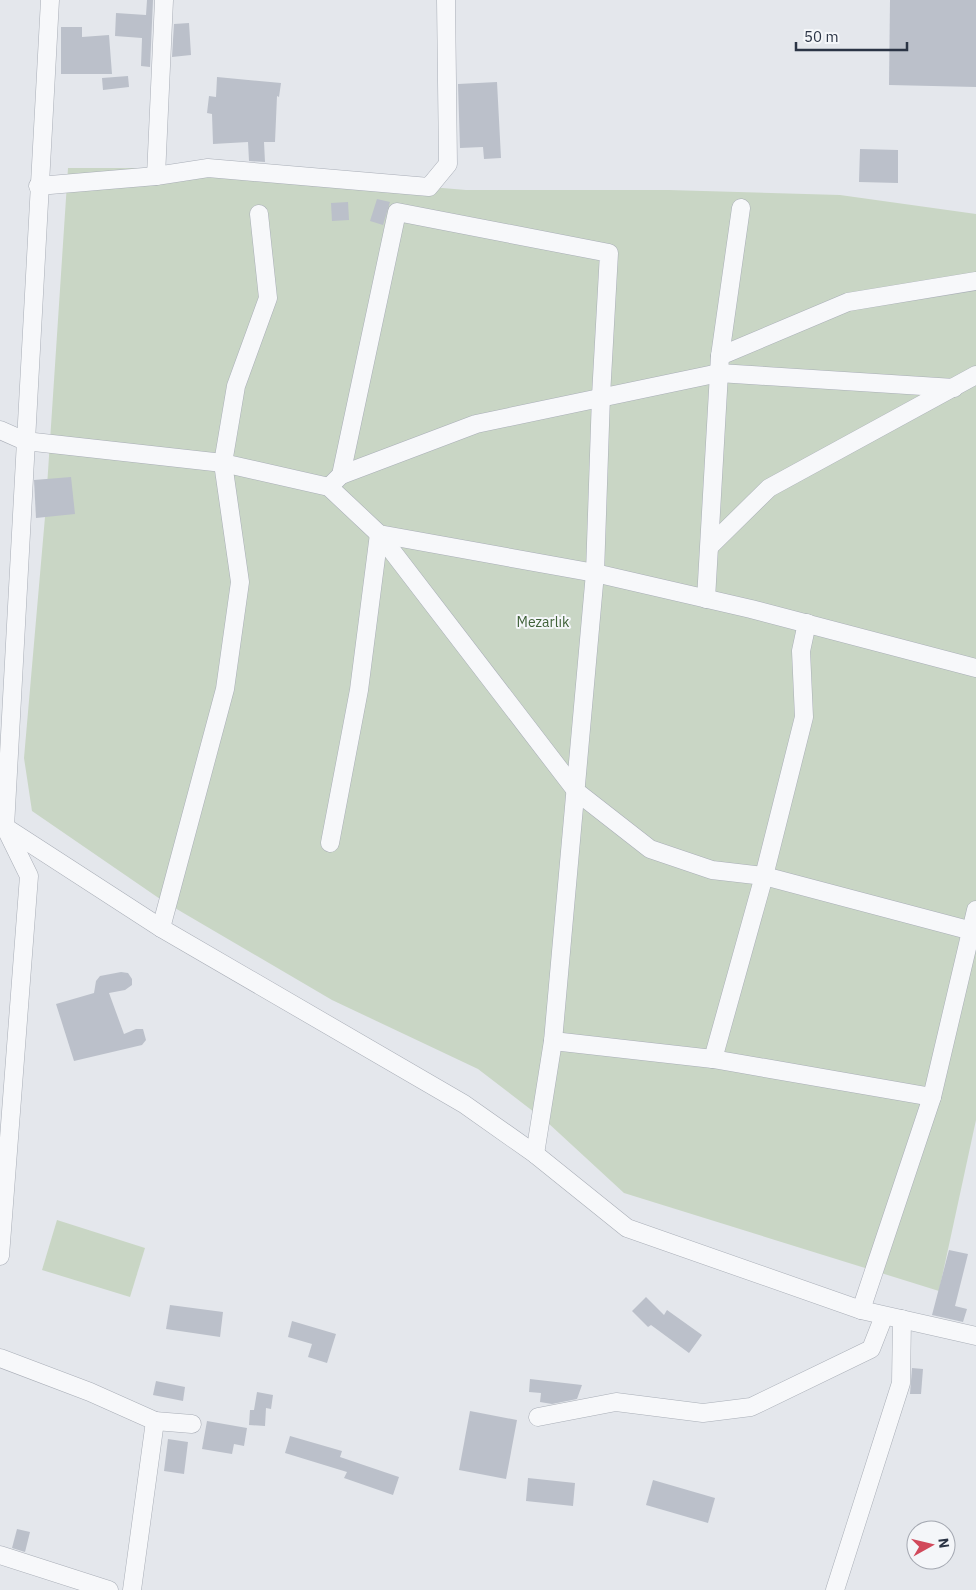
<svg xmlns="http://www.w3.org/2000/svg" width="976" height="1590" font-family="'IBM Plex Sans',sans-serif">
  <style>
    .green { fill: #c9d6c5 }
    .building { fill: #bbc0ca }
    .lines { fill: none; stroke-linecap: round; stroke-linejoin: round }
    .minor-casing { stroke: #a9aeb7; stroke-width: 19 }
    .minor { stroke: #f7f8fa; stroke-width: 18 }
    .labels { text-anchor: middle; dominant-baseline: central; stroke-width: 4; stroke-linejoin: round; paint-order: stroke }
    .park-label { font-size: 14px; fill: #3f6138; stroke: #f4f6f9 }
  </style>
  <rect width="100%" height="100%" fill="#e4e7ec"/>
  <g class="green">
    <polygon points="68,168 208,168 466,190 669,190 840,195 976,214 976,1120 939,1291 624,1193 547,1122 478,1069 332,1000 163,901 32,811 24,758 45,517"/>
    <polygon points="57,1220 145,1248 130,1297 42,1270"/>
  </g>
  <g class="building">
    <polygon points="147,0 153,0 150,67 141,66 142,38 115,36 116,13 146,15"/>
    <polygon points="890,0 976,0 976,87 889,85"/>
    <polygon points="189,23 191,55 172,57 174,24"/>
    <polygon points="61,27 82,27 82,37 109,35 112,74 61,74"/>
    <polygon points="128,76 129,87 103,90 102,78"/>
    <polygon points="217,77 281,83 279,97 277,96 275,142 264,142 265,162 249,161 248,142 213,144 212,114 207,113 209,96 216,97"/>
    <polygon points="497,82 501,158 484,159 483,147 460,148 458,84"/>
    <polygon points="860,149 898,150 898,183 859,182"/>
    <polygon points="377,199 390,202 383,225 370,221"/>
    <polygon points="348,202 349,220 332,221 331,203"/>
    <polygon points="71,477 75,514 36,518 34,480"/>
    <polygon points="121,972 128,973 132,979 132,985 125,990 109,993 124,1034 136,1029 143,1029 146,1040 142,1045 74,1061 56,1004 94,993 96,981 100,976"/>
    <polygon points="949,1250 968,1254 955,1306 967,1309 963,1322 932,1315"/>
    <polygon points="646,1297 664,1315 667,1310 702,1335 689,1353 651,1325 648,1327 632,1311"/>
    <polygon points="170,1305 223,1312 220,1337 166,1329"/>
    <polygon points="292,1321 336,1334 327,1363 308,1357 312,1344 288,1337"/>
    <polygon points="912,1368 923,1369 921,1394 910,1394"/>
    <polygon points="530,1379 582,1385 577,1399 552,1404 540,1402 541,1393 529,1392"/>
    <polygon points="156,1381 185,1387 183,1401 153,1395"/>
    <polygon points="257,1392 273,1395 271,1409 266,1408 265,1426 249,1425 250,1410 254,1410"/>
    <polygon points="470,1411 517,1420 506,1479 459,1470"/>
    <polygon points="207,1421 247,1428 244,1446 234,1444 232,1454 202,1449"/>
    <polygon points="290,1436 342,1451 340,1457 399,1477 393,1495 344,1478 347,1472 285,1453"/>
    <polygon points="168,1439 188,1442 184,1474 164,1471"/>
    <polygon points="528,1478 575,1483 573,1506 526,1501"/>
    <polygon points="653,1480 715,1498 708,1523 646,1505"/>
    <polygon points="17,1529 30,1532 25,1552 12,1548"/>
  </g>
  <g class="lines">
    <g class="minor-casing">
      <g id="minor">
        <polyline points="156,176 164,0"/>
        <polyline points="38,186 156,176 208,168 429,187 448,164 446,0"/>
        <polyline points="720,356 848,302 976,281"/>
        <polyline points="0,430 25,441 223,463 329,487 379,534 595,573 751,609 976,668"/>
        <polyline points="341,475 476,424 719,373 954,388"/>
        <polyline points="329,487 341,475 397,212 609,253 601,396 595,573 553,1041 535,1154"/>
        <polyline points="379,534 577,792 650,849 712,870 764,876 972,931"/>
        <polyline points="710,546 769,488 976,375"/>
        <polyline points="706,599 720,356 741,208"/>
        <polyline points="5,827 161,928 464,1104 535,1154 627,1228 861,1310 976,1336"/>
        <polyline points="330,843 359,690 379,534"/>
        <polyline points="161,928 225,689 240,582 223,463 236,386 268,298 259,214"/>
        <polyline points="553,1041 713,1059 932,1097"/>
        <polyline points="713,1059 764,876 804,717 801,651 807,623"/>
        <polyline points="0,1256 29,876 5,827 50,0"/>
        <polyline points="861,1310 932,1097 976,910"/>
        <polyline points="0,1358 90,1392 155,1421 132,1590"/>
        <polyline points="538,1417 616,1402 703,1413 751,1407 871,1349 884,1316"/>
        <polyline points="155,1421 192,1424"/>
        <polyline points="0,1555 109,1590"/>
        <polyline points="835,1590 901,1383 902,1319"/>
      </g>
    </g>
    <use href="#minor" class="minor"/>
  </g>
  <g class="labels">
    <g class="park-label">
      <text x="543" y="622">Mezarlık</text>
    </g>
  </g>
  <g transform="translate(931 1545) rotate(82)"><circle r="24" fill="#f4f6f9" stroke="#a4a8b1"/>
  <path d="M0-4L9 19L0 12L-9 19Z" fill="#d1495b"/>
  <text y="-8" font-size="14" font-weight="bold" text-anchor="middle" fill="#2b3445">N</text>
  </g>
  <path d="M796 42v8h111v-8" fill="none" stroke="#2b3445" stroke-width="2.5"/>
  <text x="804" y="42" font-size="15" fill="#2b3445" stroke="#f4f6f9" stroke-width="4" paint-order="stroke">50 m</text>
</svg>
